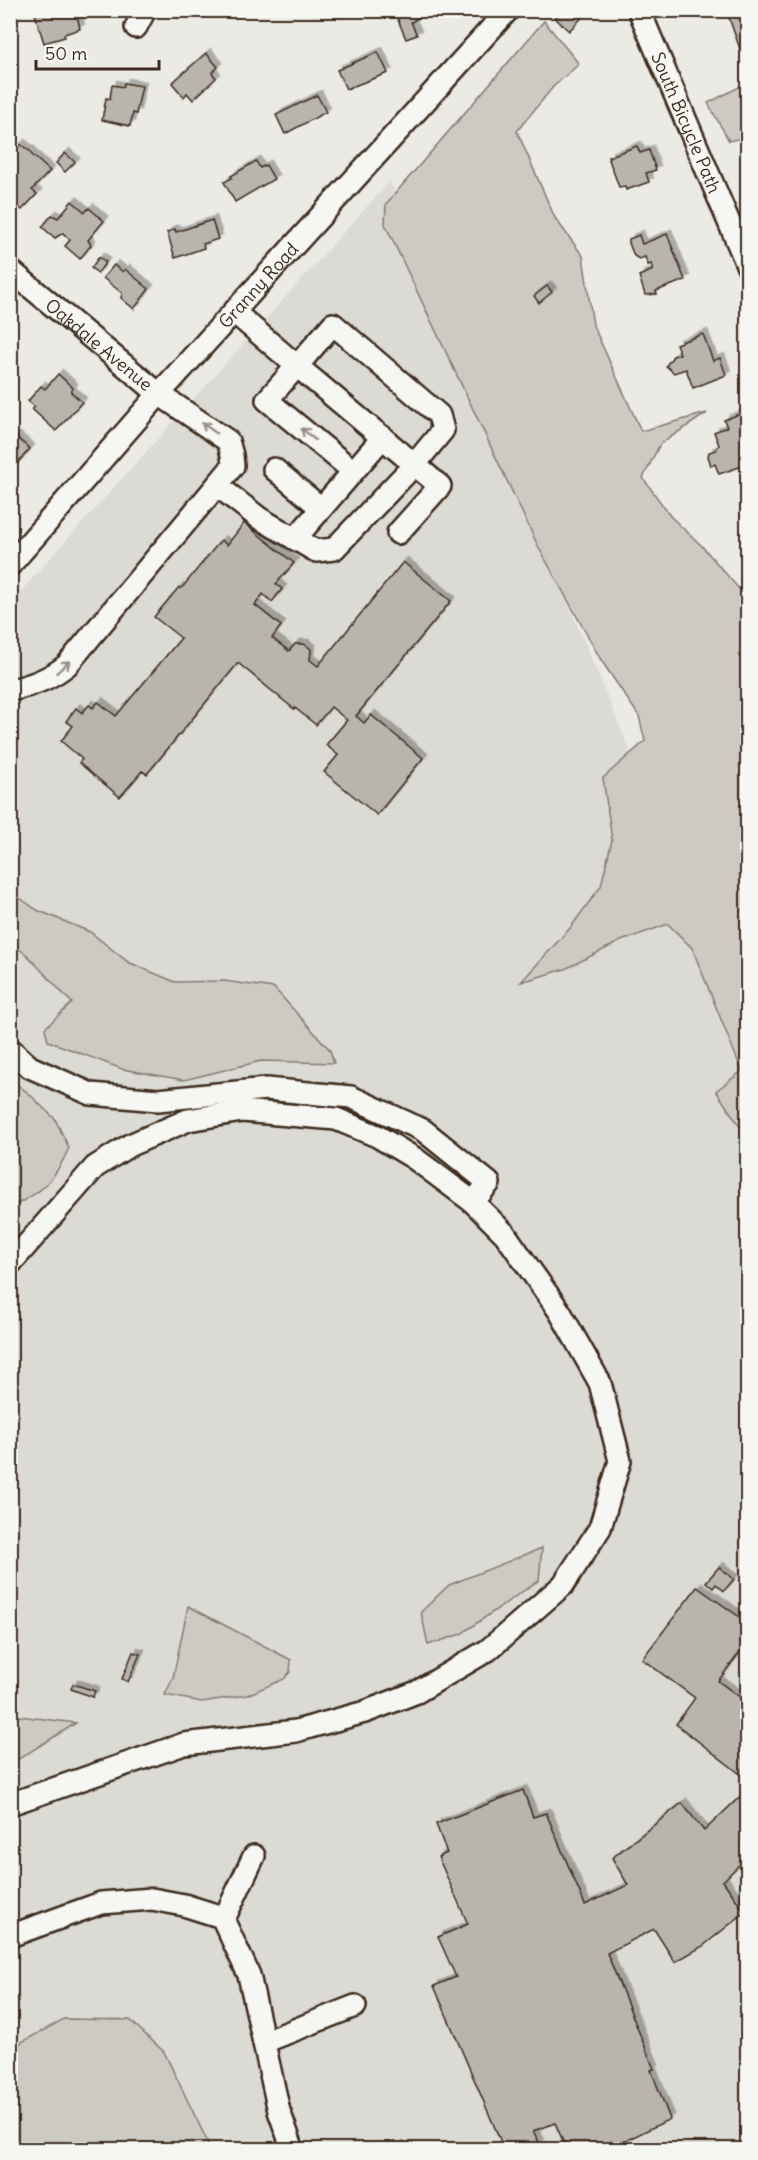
<svg xmlns="http://www.w3.org/2000/svg" width="758" height="2160" font-family="Delius,sans-serif">
  <style>
    .built { fill: #dcdad4 }
    .green { fill: #cdcac4; stroke: #847a71; stroke-width: 1.5 }
    .building { fill: #bab4ae; stroke: #3b2a1e; stroke-width: 1.5; filter: url(#shadow) }
    .lines { fill: none; stroke-linecap: round; stroke-linejoin: round }
    .minor-casing { stroke: #3b2a1e; stroke-width: 26 }
    .minor { stroke: #f6f6f2; stroke-width: 21 }
    .oneway { stroke: #989088 }
    .labels { text-anchor: middle; dominant-baseline: central; stroke-width: 5; stroke-linejoin: round; paint-order: stroke }
    .street-label { font-size: 18px; fill: #3b2a1e; stroke: #f6f6f2 }
  </style>
  <defs>
    <filter id="shadow"><feDropShadow dx="4.5" dy="-4.5" stdDeviation="0" flood-color="#0004"/></filter>
  </defs>
  <rect width="100%" height="100%" fill="#ebeae5"/>
  <filter id="ink" filterUnits="userSpaceOnUse"><feTurbulence type="fractalNoise" baseFrequency=".0167" numOctaves="2"/><feDisplacementMap in="SourceGraphic" scale="12" xChannelSelector="R" yChannelSelector="G"/><feConvolveMatrix kernelMatrix="1 2 1 2 8 2 1 2 1" color-interpolation-filters="sRGB"/></filter>
  <g filter="url(#ink)">
    <polygon class="built" points="390,181 747,1028 747,2149 11,2150 10,1223 19,1214 10,1194 11,602"/>
    <g class="green">
      <polygon points="544,21 579,64 553,87 517,131 555,218 583,256 593,325 641,431 707,413 660,444 643,478 671,517 701,545 747,598 747,1137 716,1091 742,1071 692,948 668,924 621,941 565,969 521,982 571,927 601,886 612,840 603,778 645,741 639,716 601,660 539,548 385,224 386,204"/>
      <polygon points="747,83 747,137 729,141 708,103"/>
      <polygon points="10,891 37,910 90,932 128,962 175,982 224,981 274,988 330,1050 334,1063 261,1061 184,1080 122,1069 48,1041 45,1028 72,1003 27,955 11,943"/>
      <path d="M 11,1080 L 27,1092 L 55,1119 L 69,1148 C 54,1181 43,1192 11,1207 Z"/>
      <polygon points="542,1548 539,1580 461,1634 428,1645 421,1612 449,1585"/>
      <polygon points="188,1606 291,1660 290,1672 284,1679 247,1695 202,1702 165,1695 173,1678"/>
      <polygon points="11,1715 76,1723 11,1764"/>
      <polygon points="64,2019 130,2020 164,2052 211,2149 11,2149 11,2048"/>
    </g>
    <g class="building">
      <polygon points="46,10 76,10 80,29 64,34 65,37 44,43 35,14"/>
      <polygon points="394,10 432,10 411,22 417,35 406,39"/>
      <polygon points="562,10 589,10 569,31 555,18"/>
      <polygon points="742,10 748,10 748,46 740,49 728,15"/>
      <polygon points="378,52 388,73 346,89 337,70"/>
      <polygon points="206,53 218,67 212,73 216,78 193,100 187,93 184,97 172,83"/>
      <polygon points="124,83 142,86 136,114 133,113 130,126 102,120 106,98 110,99 112,85 123,87"/>
      <polygon points="317,95 326,112 285,134 276,115"/>
      <polygon points="20,144 31,152 31,154 50,171 32,190 37,194 22,210 10,200 10,193 13,191 10,189 10,155"/>
      <polygon points="637,146 640,153 649,150 656,170 646,173 649,182 626,190 625,186 619,187 608,157"/>
      <polygon points="65,153 75,162 65,172 56,163"/>
      <polygon points="256,161 260,168 266,165 274,179 235,202 224,182 232,178 231,176"/>
      <polygon points="72,201 85,212 89,208 104,221 88,240 91,245 80,259 65,246 70,240 63,233 55,238 42,227 52,215 58,218"/>
      <polygon points="212,220 218,239 203,244 204,248 175,258 167,232 175,229 176,232"/>
      <polygon points="667,234 685,280 656,291 657,294 645,295 639,276 653,270 651,264 648,265 645,257 639,259 634,256 629,243 629,239 639,235 642,244"/>
      <polygon points="99,257 106,262 98,273 91,268"/>
      <polygon points="114,265 123,272 125,269 149,289 134,309 121,298 122,293 103,278"/>
      <polygon points="547,286 552,292 539,303 534,296"/>
      <polygon points="703,334 713,361 720,358 726,375 693,388 686,369 674,373 666,366 673,356 680,354 676,344"/>
      <polygon points="58,374 73,388 71,392 82,402 56,431 32,409 35,407 28,401 41,386 45,389"/>
      <polygon points="742,413 748,427 748,464 719,474 715,464 711,466 708,456 709,452 716,450 719,445 714,432 727,427 724,420"/>
      <polygon points="10,436 13,439 16,437 30,449 10,471"/>
      <polygon points="244,523 294,563 276,584 282,589 272,602 263,594 255,605 281,626 272,638 289,651 295,644 304,644 311,649 310,660 318,666 403,562 451,601 356,716 364,723 371,715 423,758 377,815 324,772 338,755 326,745 347,720 331,707 316,725 295,708 294,709 238,663 147,774 142,771 120,797 79,763 82,759 61,741 73,726 66,721 76,708 82,713 89,705 93,708 98,702 116,716 181,638 154,617 179,587 181,589 221,540 227,545"/>
      <polygon points="719,1567 734,1579 724,1591 716,1584 713,1588 706,1582"/>
      <polygon points="697,1587 748,1623 748,1658 740,1652 718,1681 748,1703 748,1780 676,1724 695,1698 642,1659"/>
      <polygon points="133,1652 140,1654 128,1682 122,1679"/>
      <polygon points="73,1684 95,1691 93,1697 71,1689"/>
      <polygon points="748,1789 748,1856 723,1881 745,1912 703,1946 675,1962 654,1929 607,1953 654,2069 651,2070 670,2119 607,2150 567,2150 555,2123 533,2131 540,2144 527,2150 518,2150 501,2142 434,1986 456,1977 438,1937 468,1924 438,1857 447,1853 436,1824 523,1790 533,1817 546,1813 585,1905 628,1885 612,1858 682,1803 704,1831"/>
    </g>
    <g class="lines">
      <g class="minor-casing">
        <g id="minor">
          <path id="s1" d="M 639,10 L 748,267"/>
          <polyline points="136,27 145,10"/>
          <path id="s2" d="M 10,270 L 159,394 L 228,441 L 232,455 L 233,466 L 67,665 C 51,678 31,686 10,690"/>
          <polyline points="274,469 321,508"/>
          <polyline points="353,471 267,400 297,366 440,486 398,533"/>
          <polyline points="218,486 259,518 316,551 334,549 415,464 443,430 439,415 333,324 297,366 234,312"/>
          <polyline points="295,539 383,437"/>
          <path id="s3" d="M 10,565 L 159,394 L 508,10"/>
          <polyline points="10,1049 30,1067 91,1094 158,1100 266,1089 351,1097 423,1130 489,1183 473,1202"/>
          <polyline points="10,1264 95,1167 130,1145 188,1120 242,1111 336,1119 377,1136 414,1158 473,1202 505,1234 560,1312 600,1383 620,1461 600,1528 563,1585 488,1650 417,1692 365,1712 296,1731 184,1744 10,1804"/>
          <polyline points="224,1919 254,1856"/>
          <polyline points="10,1936 101,1903 152,1899 184,1905 222,1917 249,1975 279,2111 293,2150"/>
          <polyline points="264,2042 355,2006"/>
        </g>
      </g>
      <use href="#minor" class="minor"/>
    </g>
    <defs><path id="oneway-shaft" d="M-6 0H5M1.5-3L5.5 0L1.5 3" fill="none" stroke-width="1.6" stroke-linecap="round" stroke-linejoin="round" transform="scale(1.5)"/></defs>
    <g class="oneway">
      <use href="#oneway-shaft" transform="translate(209 428) rotate(-145)"/>
      <use href="#oneway-shaft" transform="translate(308 434) rotate(-140)"/>
      <use href="#oneway-shaft" transform="translate(63 667) rotate(-42)"/>
    </g>
  </g>
  <g class="labels">
    <g class="street-label">
      <text stroke="none"><textPath href="#s1" startOffset="122">South Bicycle Path</textPath></text>
      <text stroke="none"><textPath href="#s3" startOffset="374">Granny Road</textPath></text>
      <text stroke="none"><textPath href="#s2" startOffset="116">Oakdale Avenue</textPath></text>
    </g>
  </g>
  <rect width="758" height="2160" fill="none" stroke="#f6f6f2" stroke-width="36"/>
  <rect x="18" y="18" width="722" height="2124" fill="none" stroke="#3b2a1e" stroke-width="2" filter="url(#ink)"/>
  <path d="M36 60v9h123v-9" fill="none" stroke="#3b2a1e" stroke-width="3"/>
  <text x="45" y="60" font-size="18" fill="#3b2a1e" stroke="#f6f6f2" stroke-width="4.5" paint-order="stroke">50 m</text>
</svg>
